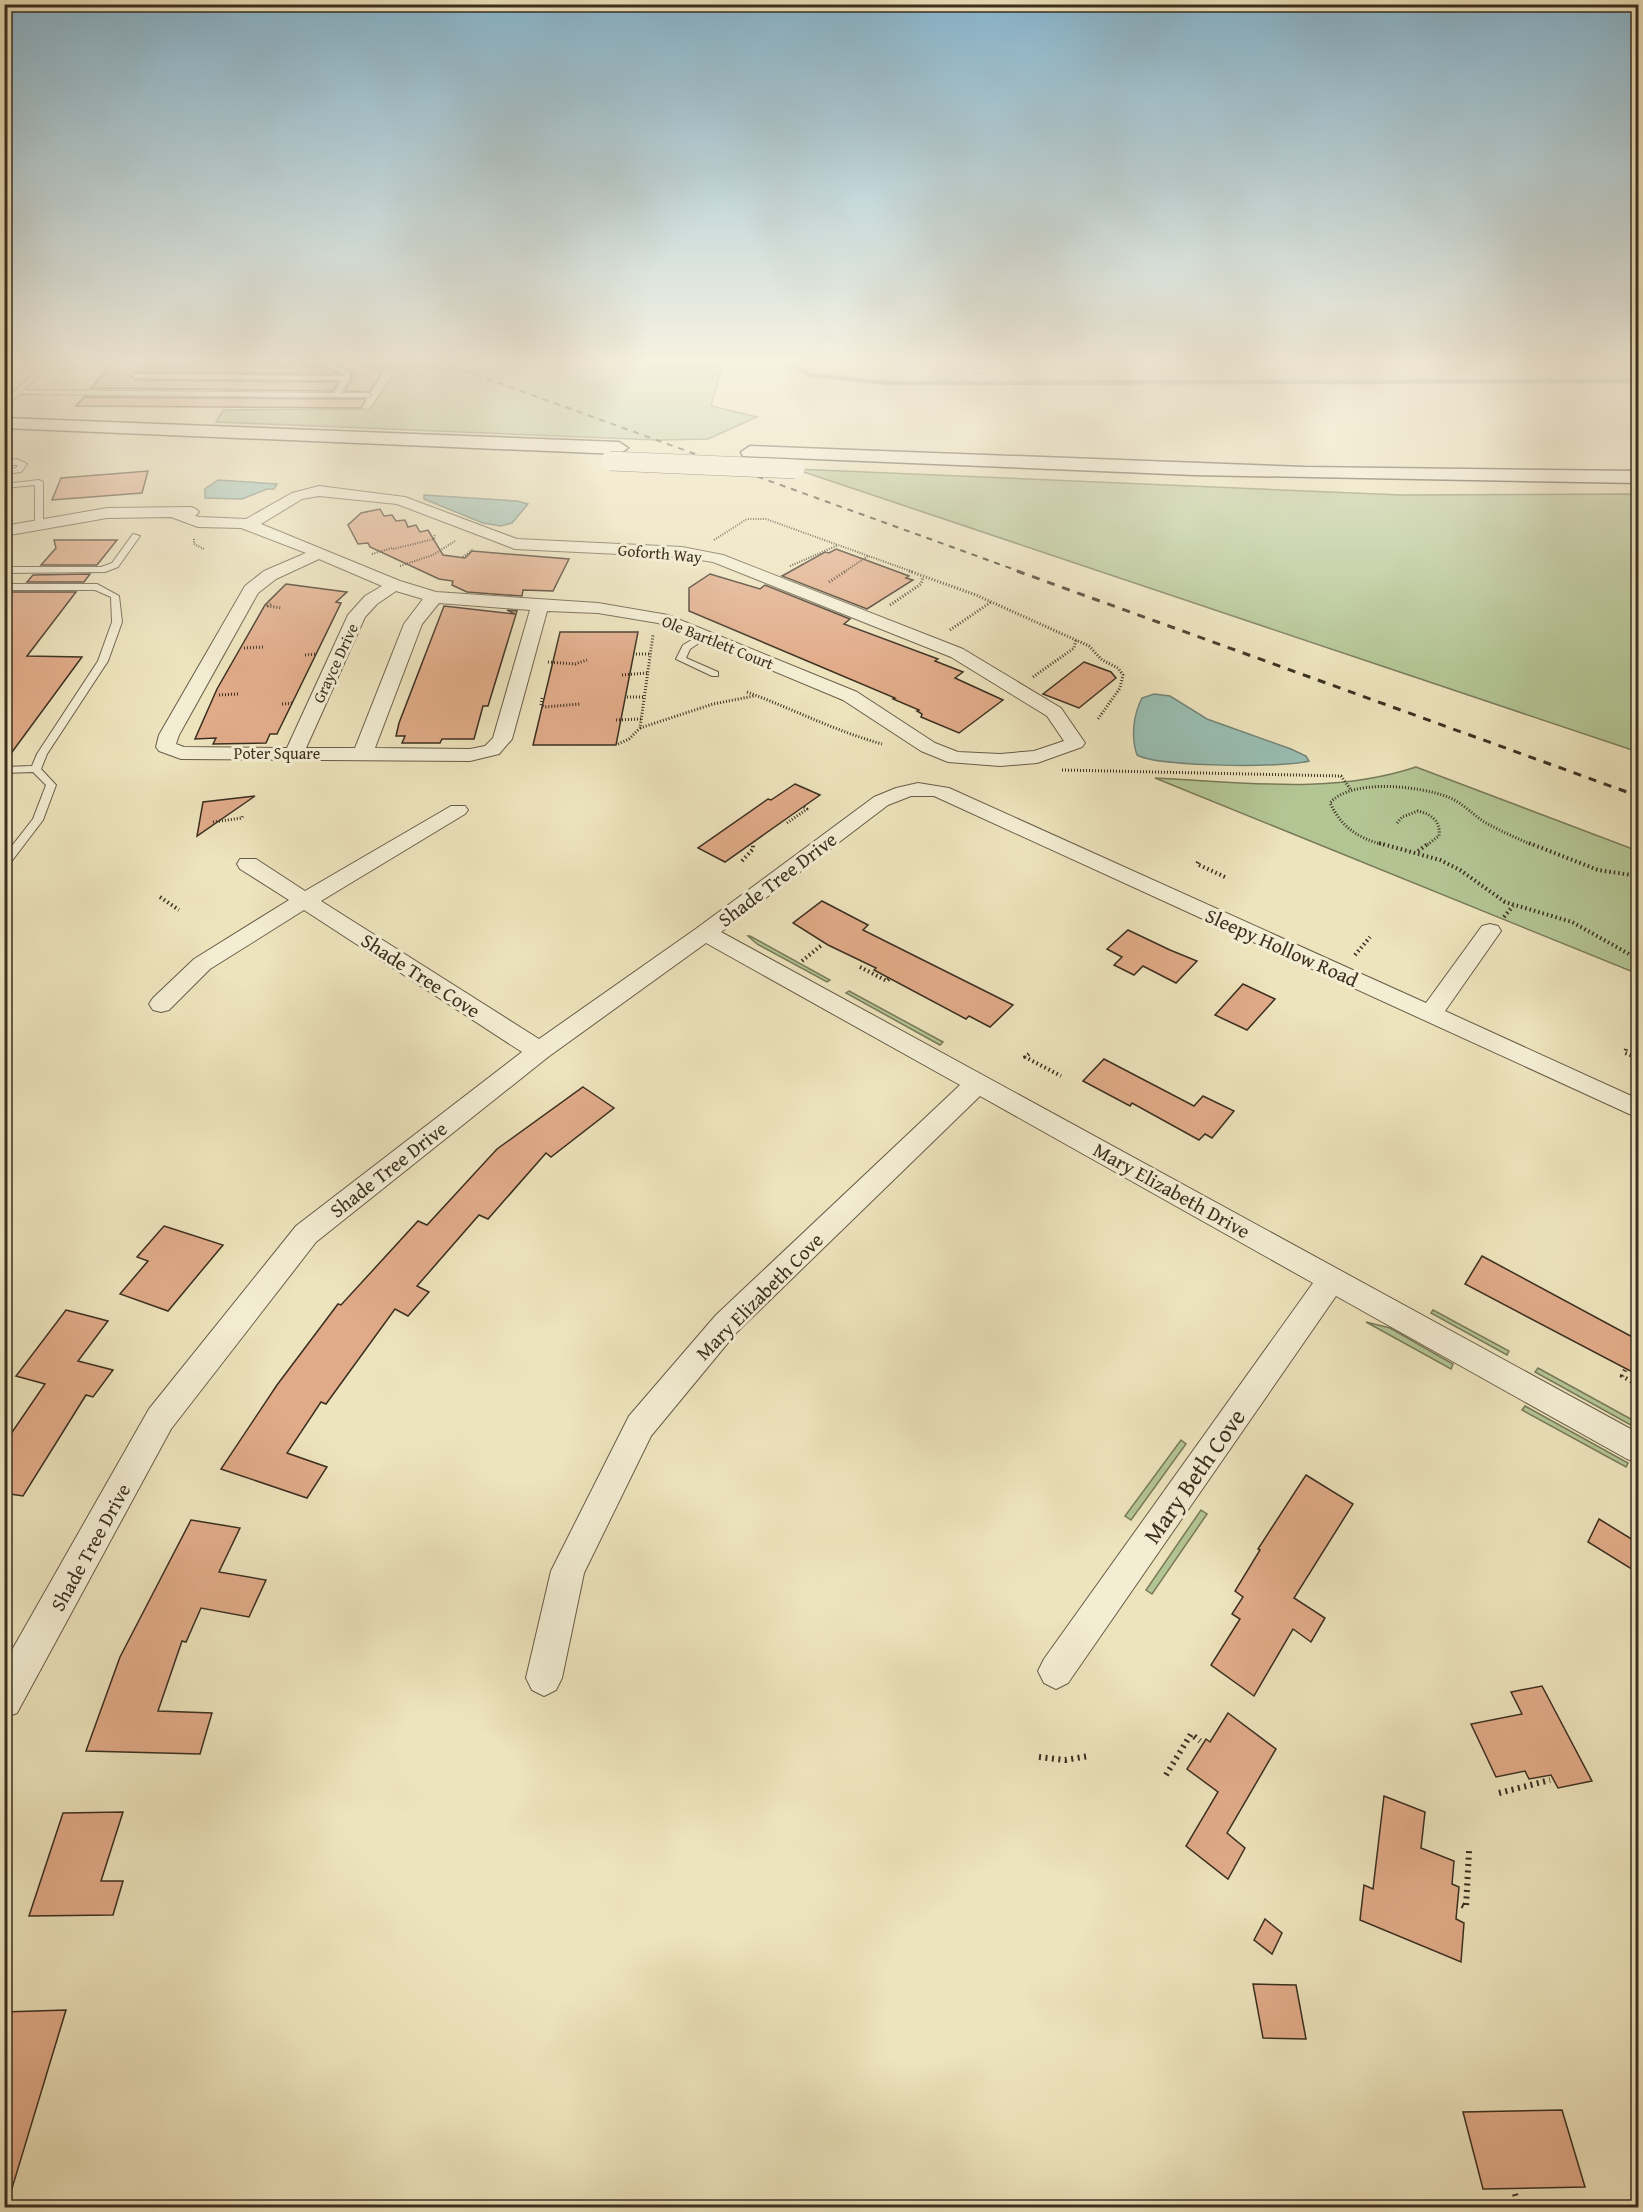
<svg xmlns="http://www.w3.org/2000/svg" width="1643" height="2212" font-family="'Gentium Book Plus',serif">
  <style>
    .green { fill: #b4c594; stroke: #787a5a; stroke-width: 1.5 }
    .water { fill: #99beb2; stroke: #738578; stroke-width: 1.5 }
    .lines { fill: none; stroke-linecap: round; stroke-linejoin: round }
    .stream { stroke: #738578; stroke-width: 4.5 }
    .building { fill: #e1ab89; stroke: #3b2f20; stroke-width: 1.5 }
    .lane-casing { stroke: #685c47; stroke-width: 2 }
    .street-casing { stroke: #685c47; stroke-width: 2 }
    .secondary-casing { stroke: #3b2f20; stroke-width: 3 }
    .path-far4 { stroke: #3b2f20; stroke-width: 2; stroke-dasharray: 1 1.5; stroke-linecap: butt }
    .path-far3 { stroke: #3b2f20; stroke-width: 3; stroke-dasharray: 1 2; stroke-linecap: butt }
    .path-far2 { stroke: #3b2f20; stroke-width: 4; stroke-dasharray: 1.5 3; stroke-linecap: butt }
    .path-far1 { stroke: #3b2f20; stroke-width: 4.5; stroke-dasharray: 1.5 4; stroke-linecap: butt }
    .path { stroke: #3b2f20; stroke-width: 6; stroke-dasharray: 2 4.5; stroke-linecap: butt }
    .lane { fill: #f3edd3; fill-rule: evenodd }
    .street { fill: #f3edd3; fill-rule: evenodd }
    .secondary { fill: #f3edd3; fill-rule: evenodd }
    .rail-far1 { stroke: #3b2f20; stroke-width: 2; stroke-dasharray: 6 6; stroke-linecap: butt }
    .rail { stroke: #3b2f20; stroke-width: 3; stroke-dasharray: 8 8; stroke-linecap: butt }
    .secondary-bridge-casing { stroke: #3b2f20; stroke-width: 20; stroke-linecap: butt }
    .secondary-bridge { stroke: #f3edd3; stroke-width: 19 }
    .labels { text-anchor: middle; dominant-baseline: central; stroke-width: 6; stroke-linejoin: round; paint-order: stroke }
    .far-street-label { font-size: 16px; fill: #3b2f20; stroke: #f3edd3 }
    .street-label { font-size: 20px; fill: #3b2f20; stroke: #f3edd3 }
    .near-street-label { font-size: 24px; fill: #3b2f20; stroke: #f3edd3 }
  </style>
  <rect width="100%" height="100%" fill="#ede3bc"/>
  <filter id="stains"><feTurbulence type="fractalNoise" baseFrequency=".00333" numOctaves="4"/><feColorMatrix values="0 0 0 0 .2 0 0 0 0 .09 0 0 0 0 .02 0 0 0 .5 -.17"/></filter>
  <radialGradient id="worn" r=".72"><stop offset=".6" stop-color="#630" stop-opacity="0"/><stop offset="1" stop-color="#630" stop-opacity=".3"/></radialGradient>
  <g class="green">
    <polygon points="357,358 724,358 711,406 757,417 708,439 658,440 216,422 223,410 370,409 393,376"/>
    <polygon points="795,469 1401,495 1638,494 1638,752"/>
    <path d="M 1416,767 L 1638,851 L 1638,974 L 1155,778 C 1242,782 1332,795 1416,767 Z"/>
    <polygon points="748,936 750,936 830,980 827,982 757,944"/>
    <polygon points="849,991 943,1042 940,1045 846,993"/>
    <polygon points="1433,1310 1509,1351 1507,1355 1431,1313"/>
    <polygon points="1366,1322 1390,1328 1453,1364 1451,1369"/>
    <polygon points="1538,1368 1638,1423 1638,1429 1535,1372"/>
    <polygon points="1525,1406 1628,1463 1626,1467 1522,1410"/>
    <polygon points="1181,1440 1186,1444 1131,1520 1125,1516"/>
    <polygon points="1201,1510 1207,1514 1152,1594 1146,1590"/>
  </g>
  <g class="water">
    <polygon points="218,480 277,484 274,489 267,489 242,499 205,498 205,489"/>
    <polygon points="424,495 517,501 528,504 512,523 501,526 483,523 424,499"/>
    <path d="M 1154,694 L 1170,696 L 1207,719 L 1291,749 L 1306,756 L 1309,761 C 1285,768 1159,767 1137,755 C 1131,738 1133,715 1142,698 Z"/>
  </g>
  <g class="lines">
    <polyline class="stream" points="775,358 811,375 887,383 1638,381"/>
  </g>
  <g class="building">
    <polygon points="117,358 144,358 142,362 147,365 321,366 340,374 135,372 130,375 135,380 338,382 333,391 91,388"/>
    <polygon points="324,358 347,358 382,373 370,392 345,391 352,379 352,372"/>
    <polygon points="84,397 336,399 366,399 361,408 76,406"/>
    <polygon points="148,471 142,493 52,500 61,478"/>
    <polygon points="380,509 384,516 392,515 396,521 405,520 408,527 416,525 420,532 428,530 443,555 465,558 472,551 569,559 553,591 523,590 522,596 467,592 452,585 453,581 439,579 370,547 368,543 358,544 348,525 361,513"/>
    <polygon points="54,540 117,540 97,565 41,565 56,548"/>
    <polygon points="836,549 909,576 906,578 913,580 867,609 782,576 825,552 829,553"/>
    <polygon points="90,574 84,582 27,582 33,575"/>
    <polygon points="710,574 760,589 765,585 850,619 844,624 938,659 935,661 963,672 955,678 1003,700 959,733 921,717 922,714 917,711 919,710 893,699 895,698 689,611 689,588"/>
    <polygon points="286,584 347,592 336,602 341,603 277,734 270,734 266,743 213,744 216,738 195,739 217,689 265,605"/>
    <polygon points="4,592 76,592 27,656 82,657 4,763"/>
    <polygon points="444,606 515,614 507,610 517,611 488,706 483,706 474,739 442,739 440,743 402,743 405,736 396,736 399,723"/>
    <polygon points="560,632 638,632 616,745 533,745"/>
    <polygon points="1084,662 1111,672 1116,678 1079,708 1043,694"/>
    <polygon points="795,784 820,795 725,862 698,848 768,799 771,800"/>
    <polygon points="255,796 197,836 203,802"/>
    <polygon points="822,901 868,925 863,930 1013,1005 990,1027 969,1016 966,1019 874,970 876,968 828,945 793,923"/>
    <polygon points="1128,930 1170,950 1197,961 1176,983 1143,966 1134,975 1114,965 1122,957 1107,949"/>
    <polygon points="1243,984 1275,999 1247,1030 1215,1015"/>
    <polygon points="1104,1059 1194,1106 1203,1096 1234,1111 1212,1138 1205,1134 1199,1140 1132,1103 1130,1106 1083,1081"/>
    <polygon points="583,1087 614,1108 551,1157 546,1153 488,1219 479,1215 417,1286 429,1292 408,1316 395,1309 326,1404 321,1402 287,1453 327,1467 307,1498 221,1469 277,1385 338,1304 341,1305 418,1221 427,1225 497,1149"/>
    <polygon points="164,1226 223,1245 168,1311 120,1294 148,1261 137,1257"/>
    <polygon points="1482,1256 1638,1340 1638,1375 1465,1284"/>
    <polygon points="66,1310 108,1321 78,1361 113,1370 93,1397 86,1395 23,1496 4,1493 4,1444 45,1384 16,1376"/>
    <polygon points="1306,1475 1353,1504 1294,1598 1325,1618 1311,1642 1293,1629 1254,1696 1211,1665 1240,1619 1232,1614 1243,1597 1235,1591 1260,1550 1258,1549"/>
    <polygon points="1599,1519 1638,1543 1638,1573 1588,1542"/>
    <polygon points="191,1520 240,1528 219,1572 266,1580 249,1617 201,1608 186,1642 182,1641 158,1711 212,1713 200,1754 86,1751 120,1657"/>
    <polygon points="1542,1686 1592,1781 1558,1788 1551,1775 1529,1779 1525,1771 1496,1777 1471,1724 1522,1714 1511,1692"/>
    <polygon points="1228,1713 1276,1749 1227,1833 1245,1848 1228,1879 1186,1846 1218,1792 1187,1769 1206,1739 1210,1742"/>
    <polygon points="1384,1796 1425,1812 1421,1848 1454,1861 1452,1884 1459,1887 1456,1919 1464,1923 1461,1962 1360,1920 1364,1885 1373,1889"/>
    <polygon points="123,1812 101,1881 123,1881 113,1915 29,1916 63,1813"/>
    <polygon points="1265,1919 1282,1933 1272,1954 1254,1940"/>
    <polygon points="1253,1984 1296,1985 1306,2039 1263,2038"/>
    <polygon points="66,2010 10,2195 4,2194 4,2012"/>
    <polygon points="1562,2110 1585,2187 1483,2189 1463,2112"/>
  </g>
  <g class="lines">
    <g class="lane-casing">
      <g id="lane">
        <polygon points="4,359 50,359 53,361 24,390 334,393 342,380 135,378 132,376 135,374 344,376 344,373 321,364 147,363 144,361 147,359 322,360 350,372 350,378 341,393 367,393 371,395 367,397 336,397 20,394 4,407 4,401 44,363 4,363"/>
        <polygon points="17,459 27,464 21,472 4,474 4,470 16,468 18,465 4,465 4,461"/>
        <polygon points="39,480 43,482 43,523 39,525 35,523 35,485 4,488 4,484"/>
        <polygon points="133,534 140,536 118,567 105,572 4,573 4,567 101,567 112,563"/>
        <polygon points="4,584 97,584 119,596 122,622 108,661 47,754 41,769 56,785 43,820 8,866 4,867 4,856 33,819 46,785 33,772 4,773 4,767 32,766 37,754 98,661 112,622 111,597 95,590 4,590"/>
        <polygon points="705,632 708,633 708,637 690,649 686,658 718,672 718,676 712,676 676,659 683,645"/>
      </g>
    </g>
    <g class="street-casing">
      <g id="street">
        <polygon points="974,358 986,358 987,373 977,373"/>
        <path d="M 319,486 L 405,497 L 517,539 L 682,547 L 723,555 L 963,649 L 1061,708 L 1085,743 L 1082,747 L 1037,763 L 1000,766 L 948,762 L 921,751 L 843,700 L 658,623 L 598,613 L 547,611 L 512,739 L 499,754 L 470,761 L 181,759 L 159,751 L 156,747 L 159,735 L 245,586 L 264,571 L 306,553 L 241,528 L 198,527 L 171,517 L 107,518 L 4,536 L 4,526 L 107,508 L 191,507 L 196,509 L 199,512 L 195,516 L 200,517 L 246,519 L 292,493 ZM 319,496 L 397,504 L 515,549 L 682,557 L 713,562 L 951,657 L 1047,716 L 1064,741 L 1034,751 L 1000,754 L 958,752 L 935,743 L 857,692 L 668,615 L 598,603 L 436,592 L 400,581 L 261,524 L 302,499 ZM 319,559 L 382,586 L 365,596 L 348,615 L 287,748 L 184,747 L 176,744 L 179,735 L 258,593 L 276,579 ZM 396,591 L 423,599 L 404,624 L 355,748 L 306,748 L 365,617 L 377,604 ZM 439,603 L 530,610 L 493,738 L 485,746 L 470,749 L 375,748 L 422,624 Z"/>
        <polygon points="918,783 949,788 1426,1003 1482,926 1490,924 1498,926 1501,931 1445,1011 1638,1099 1638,1118 934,796 911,796 888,805 721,932 1638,1433 1638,1463 1627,1459 1336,1296 1068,1683 1056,1689 1044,1683 1038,1671 1044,1659 1313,1283 980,1096 736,1333 651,1436 584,1573 562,1678 556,1690 544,1696 532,1690 526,1678 551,1571 629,1416 716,1315 960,1085 706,943 548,1057 316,1242 171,1429 17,1713 4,1718 4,1664 149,1409 296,1226 522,1052 304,910 210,969 169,1010 161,1012 153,1010 149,1004 153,998 194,959 289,900 240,869 237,864 240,859 256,859 305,891 451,806 465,806 468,810 465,814 321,901 539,1039 697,928 874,797 896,788"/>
      </g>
    </g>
    <g class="secondary-casing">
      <g id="secondary">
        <polygon points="4,418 619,442 628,448 619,454 4,428"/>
        <polygon points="750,446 1305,467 1638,471 1638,483 1194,475 743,456 741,452"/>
      </g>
    </g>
    <g class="path-far4">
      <polyline points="1017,358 1018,364"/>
      <polyline points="194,539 194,544 204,549"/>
      <polyline points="714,540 747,519 766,519 913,572"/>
      <polyline points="393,549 434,539 435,534"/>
      <polyline points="372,554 392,548"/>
      <polyline points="463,557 473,549"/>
      <polyline points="400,566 433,555 455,541"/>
      <polyline points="790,566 838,545"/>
      <polyline points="844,572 868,556"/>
    </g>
    <g class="path-far3">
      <polyline points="909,571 976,595 1089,646 1102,660 1118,668 1123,675 1120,688 1098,719"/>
      <polyline points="829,582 846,571"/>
      <polyline points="271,604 268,606 282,608"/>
      <polyline points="890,605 921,584 923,577"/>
      <polyline points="950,630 991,602"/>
      <polyline points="244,648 263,647"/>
      <polyline points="633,654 649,654"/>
      <polyline points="305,655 317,654"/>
      <polyline points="548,662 575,664 587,660"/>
      <polyline points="622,675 647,673"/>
      <polyline points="1033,677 1074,648 1076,640"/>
      <path d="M 747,692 C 793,709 835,731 882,744"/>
      <polyline points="219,695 238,694"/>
      <polyline points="627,697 644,697"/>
      <polyline points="542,698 541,705 544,707 580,704"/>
      <polyline points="282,704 294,703"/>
      <polyline points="616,720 641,719"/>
      <polyline points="640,728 713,704 754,696"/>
      <polyline points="618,744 629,739 640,728 653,635"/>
      <polyline points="1062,770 1341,776 1351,790"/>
      <polyline points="213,822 242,818 243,815"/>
      <polyline points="787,823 807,809 804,807"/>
      <path d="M 1397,823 L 1402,817 L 1418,811 C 1431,814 1441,821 1439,836 L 1427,845"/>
      <path d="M 1384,845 C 1358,838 1342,828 1330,803 C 1351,778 1420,786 1448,797 C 1463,803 1473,815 1486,823 C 1500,831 1517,838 1532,845"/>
    </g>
    <g class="path-far2">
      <polyline points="1379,843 1440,860 1460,870 1505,902 1572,922 1638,959"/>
      <polyline points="1529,843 1598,870 1638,876"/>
      <polyline points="1418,851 1429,843"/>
      <polyline points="742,861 753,849 753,844"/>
      <polyline points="1198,862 1197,864 1225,877"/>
      <polyline points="160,897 179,910"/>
      <polyline points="1504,917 1513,906"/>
      <polyline points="1355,955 1370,937"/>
      <polyline points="802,961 823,944"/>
      <polyline points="860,967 887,981 889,979"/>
      <polyline points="1626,1049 1625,1053 1638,1058"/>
      <polyline points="1029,1054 1025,1057 1061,1076"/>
    </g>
    <polyline class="path-far1" points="1625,1370 1622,1376 1638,1385"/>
    <g class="path">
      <polyline points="1039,1757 1065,1760 1089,1756"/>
      <polyline points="1166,1775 1191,1734 1200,1741"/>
      <polyline points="1499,1793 1550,1780"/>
      <polyline points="1462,1905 1466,1907 1469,1851"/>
      <polyline points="1515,2194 1519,2208"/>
    </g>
    <use href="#lane" class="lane"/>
    <use href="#street" class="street"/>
    <use href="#secondary" class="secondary"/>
    <polyline class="rail-far1" points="430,358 1021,572"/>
    <polyline class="rail" points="1017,571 1638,796"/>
    <g class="secondary-bridge-casing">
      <polyline id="secondary-bridge" points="610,461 795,469"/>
    </g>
    <use href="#secondary-bridge" class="secondary-bridge"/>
  </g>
  <linearGradient id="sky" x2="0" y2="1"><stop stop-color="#88b8d2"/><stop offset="0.54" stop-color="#f7f2e1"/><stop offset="1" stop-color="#f7f2e1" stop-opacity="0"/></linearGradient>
  <rect width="1643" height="668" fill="url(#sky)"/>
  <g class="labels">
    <g class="far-street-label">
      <text transform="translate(660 553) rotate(5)">Goforth Way</text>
      <text transform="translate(718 642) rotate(22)">Ole Bartlett Court</text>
      <text transform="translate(335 663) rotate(-65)">Grayce Drive</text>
      <text x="277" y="753">Poter Square</text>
    </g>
    <g class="street-label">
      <text transform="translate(777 879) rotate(-37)">Shade Tree Drive</text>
      <text transform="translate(1282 947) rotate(24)">Sleepy Hollow Road</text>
      <text transform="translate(421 975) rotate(33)">Shade Tree Cove</text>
      <text transform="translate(388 1169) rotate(-38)">Shade Tree Drive</text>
      <text transform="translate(1172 1190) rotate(29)">Mary Elizabeth Drive</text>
      <text transform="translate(759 1296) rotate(-45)">Mary Elizabeth Cove</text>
      <text transform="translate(90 1547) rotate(-61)">Shade Tree Drive</text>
    </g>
    <g class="near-street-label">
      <text transform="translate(1194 1476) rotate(-55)">Mary Beth Cove</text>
    </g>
  </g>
  <rect width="1643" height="2212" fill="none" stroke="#ede3bc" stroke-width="24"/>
  <rect x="6" y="6" width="1631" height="2200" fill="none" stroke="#3b2f20" stroke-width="3"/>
  <rect x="12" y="12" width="1619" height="2188" fill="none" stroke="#3b2f20" stroke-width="1.5"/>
  <rect width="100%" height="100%" filter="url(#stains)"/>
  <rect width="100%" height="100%" fill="url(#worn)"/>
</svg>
